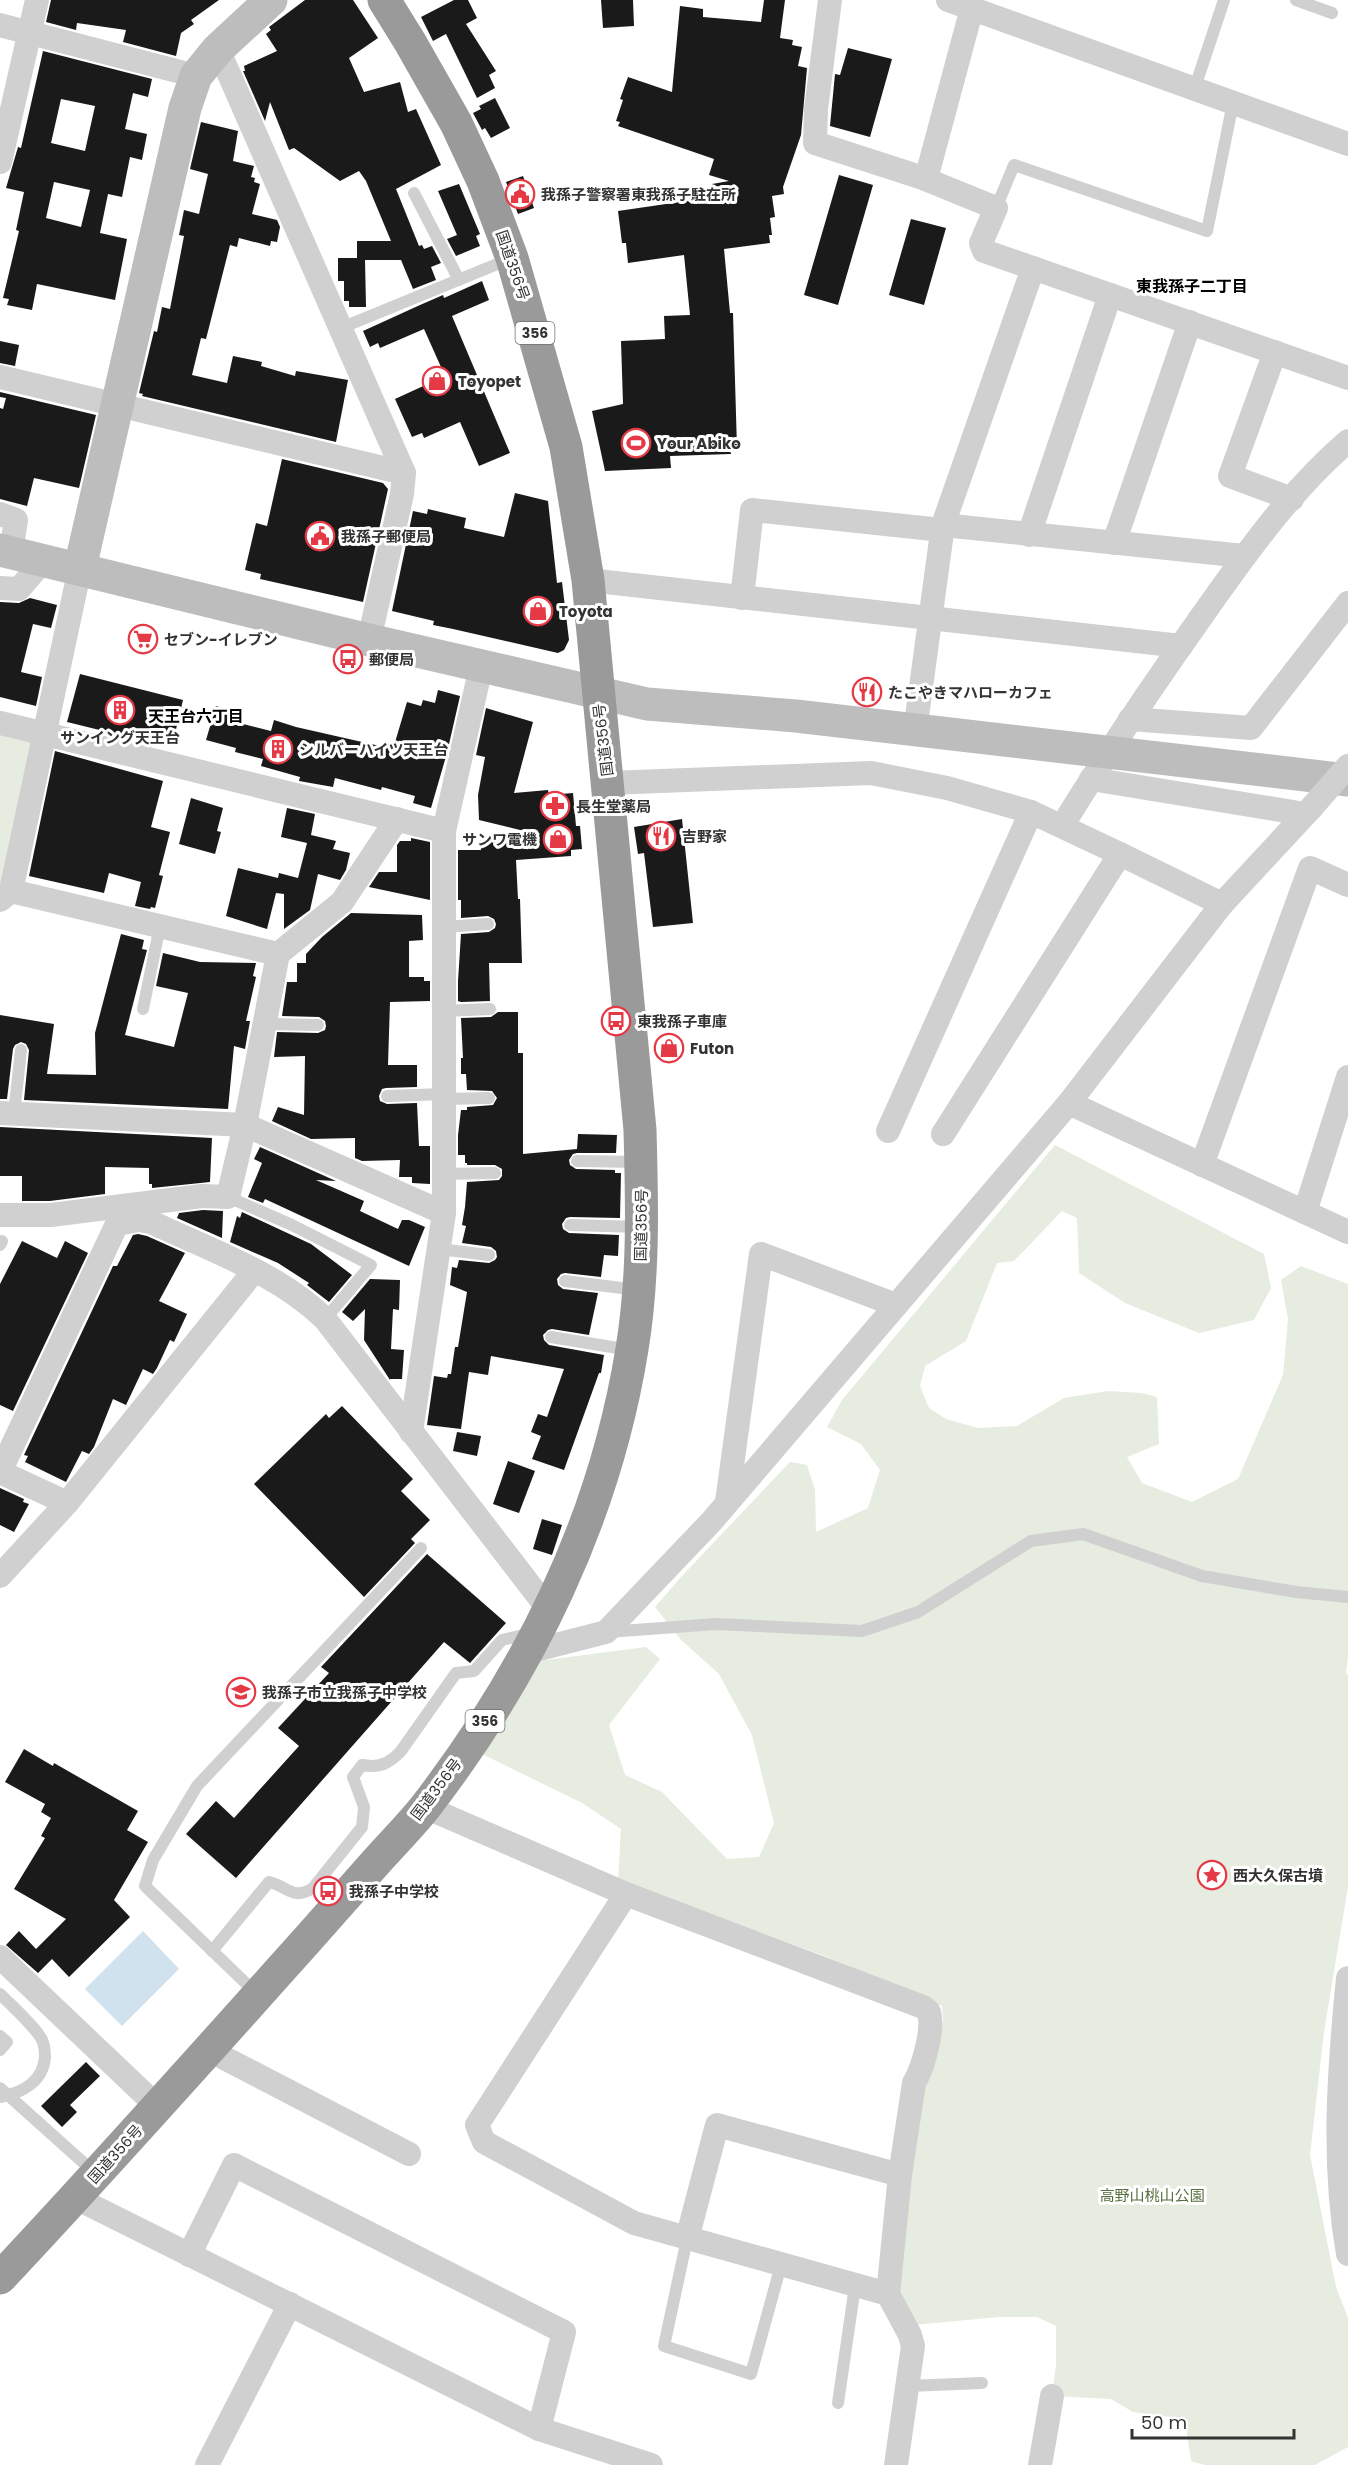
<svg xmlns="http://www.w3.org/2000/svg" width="1348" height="2465" font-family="Poppins,'Noto Sans JP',sans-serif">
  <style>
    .green { fill: #e6ecdf }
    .water { fill: #cfe2ee }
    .building { fill: #1a1a1a; fill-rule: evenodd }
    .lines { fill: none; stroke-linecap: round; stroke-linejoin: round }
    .lane { stroke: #d0d0d0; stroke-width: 12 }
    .street { stroke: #d0d0d0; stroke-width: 24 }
    .secondary { stroke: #bdbdbd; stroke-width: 33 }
    .highway { stroke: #9a9a9a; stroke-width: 33 }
    .street-bridge { stroke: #d0d0d0; stroke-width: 24 }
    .labels { text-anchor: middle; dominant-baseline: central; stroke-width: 6; stroke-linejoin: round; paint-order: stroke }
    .shield { fill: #fff; stroke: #707070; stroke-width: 1.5 }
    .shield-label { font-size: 14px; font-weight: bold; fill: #333 }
    .poi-label { font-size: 15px; font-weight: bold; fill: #333; stroke: #fff; text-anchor: start }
    .street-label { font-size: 15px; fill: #333; stroke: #fff }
    .park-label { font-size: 15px; fill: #56703f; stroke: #fff }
    .neighbourhood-label { font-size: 16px; font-weight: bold; fill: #000; stroke: #fff }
  </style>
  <rect width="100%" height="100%" fill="#fff"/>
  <g class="green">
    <polygon points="0,728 38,737 0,891"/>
    <polygon points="1055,1145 1264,1254 1271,1288 1254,1320 1199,1333 1125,1303 1079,1273 1077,1218 1062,1211 1014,1261 997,1263 966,1341 925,1366 920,1386 929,1408 946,1419 978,1428 1017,1426 1064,1398 1108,1391 1142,1393 1157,1397 1159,1444 1127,1457 1142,1483 1192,1502 1238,1479 1283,1375 1288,1319 1281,1280 1301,1266 1348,1284 1348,1657 1346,1672 1348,1676 1348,1887 1324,2032 1310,2155 1336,2287 1348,2318 1348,2447 1315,2465 1205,2465 1191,2461 1185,2419 1133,2412 1111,2399 1052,2396 1056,2365 1056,2326 1037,2317 999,2317 913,2325 895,2291 923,2089 943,2020 942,2006 827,1957 618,1880 621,1829 582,1803 482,1754 538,1661 646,1647 660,1659 609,1725 625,1775 662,1792 727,1859 759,1857 774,1823 752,1735 719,1674 681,1640 655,1607 681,1577 790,1462 807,1465 815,1490 816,1532 868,1508 880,1470 861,1444 827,1427 842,1400"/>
  </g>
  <polygon class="water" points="143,1931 179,1969 122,2026 85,1989"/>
  <g class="building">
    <polygon points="51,0 219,0 191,20 194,24 181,33 176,56 123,42 126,30 77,23 76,30 46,22"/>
    <polygon points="305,0 353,0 378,38 349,58 364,92 400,82 408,112 416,109 441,165 396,189 419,246 422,245 424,249 432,246 441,263 431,267 436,280 413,289 401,260 365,260 366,307 349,307 349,301 344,301 344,281 338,281 338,258 357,258 357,241 391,241 366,181 359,171 340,181 294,148 289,150 270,102 265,121 243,71 245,71 244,66 277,51 266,34 271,30 269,27"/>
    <polygon points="454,0 468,0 477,18 466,24 496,71 489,75 495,88 477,98 446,34 433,41 421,17"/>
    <polygon points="601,0 633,0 634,26 603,28"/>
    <polygon points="764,0 785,0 780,38 793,40 792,45 802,47 798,66 807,68 801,135 783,187 784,194 772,196 775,217 770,218 772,235 769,235 770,243 724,249 730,313 733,313 737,448 730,449 731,454 670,456 671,468 605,471 592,411 623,404 621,341 665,339 664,316 690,315 684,255 628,263 626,243 622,243 618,211 714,197 712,184 729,181 709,175 714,159 618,126 620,122 616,121 623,100 620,99 628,77 672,92 680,6 703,9 703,17 761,22"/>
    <polygon points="848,48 892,59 870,137 830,126 835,74 840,75"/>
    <path d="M 43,51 L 152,79 L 148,97 L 133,93 L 125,129 L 147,134 L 142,160 L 130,157 L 122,197 L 108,194 L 100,233 L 127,239 L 115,300 L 37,284 L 32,310 L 7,305 L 9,299 L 3,298 L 19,231 L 16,230 L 24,192 L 6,188 L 18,147 L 21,148 ZM 61,99 L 95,106 L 85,151 L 51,143 ZM 54,182 L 90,190 L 81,227 L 46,218 Z"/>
    <polygon points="495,98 510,128 491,138 485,128 482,130 473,113 481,109 479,106"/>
    <polygon points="201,122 238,131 233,161 254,166 251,177 255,178 254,182 260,184 252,214 277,220 280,227 277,242 271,241 270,246 239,238 237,247 230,245 206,339 201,338 192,375 227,383 233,356 262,362 261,366 295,376 296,371 348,380 336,442 142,396 143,394 139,393 154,331 157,332 162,307 170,309 184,236 179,235 184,210 199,214 208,174 190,169"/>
    <polygon points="839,175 873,185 838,305 804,295"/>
    <polygon points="523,176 534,208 518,214 506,182"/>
    <polygon points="459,184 480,234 476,236 480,246 456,256 447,239 457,235 438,191"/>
    <polygon points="911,219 946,228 924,305 889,295"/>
    <polygon points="482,281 489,300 452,316 510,453 479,466 460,422 424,438 422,433 412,437 395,399 445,376 424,329 380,348 378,343 370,347 363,331 420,305 443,295 444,298"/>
    <polygon points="0,341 19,345 15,366 0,363"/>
    <polygon points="0,392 96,415 79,488 34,478 27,506 0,499 0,408 3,409 6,398 0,397"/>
    <polygon points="282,459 383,483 388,489 363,602 260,579 261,574 245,570 256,523 267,526"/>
    <polygon points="515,493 548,501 557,583 562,582 569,640 564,650 558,653 453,629 433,625 434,621 392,611 413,511 427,514 428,509 466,518 464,528 504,537"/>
    <polygon points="30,598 57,605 51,628 33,624 21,672 42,677 36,706 0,697 0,602 19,603"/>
    <polygon points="80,674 183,700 173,742 129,731 128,737 67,722"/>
    <polygon points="438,690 460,696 447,753 431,808 413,803 415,796 382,787 381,790 335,778 333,787 299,781 300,777 261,766 263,759 235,752 236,748 206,740 216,706 238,712 235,722 271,731 274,720 296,727 393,749 407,702 421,706 423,700 435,703"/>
    <polygon points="486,708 533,722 514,793 548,790 549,795 573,793 576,826 580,826 582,849 571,850 571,856 516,860 518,899 520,899 522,963 489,963 490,1001 461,1002 458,1001 458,981 461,934 489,932 495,928 496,924 494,919 488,916 461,918 461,900 458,900 458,850 481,850 480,836 527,836 528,832 479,820 478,795 485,757 476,755"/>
    <polygon points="55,751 163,781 151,827 170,832 159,875 163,876 155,908 151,907 150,909 135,906 141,882 109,873 104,893 29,876"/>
    <polygon points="191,798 223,808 217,831 221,832 215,854 179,844"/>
    <polygon points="287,808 315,814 311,835 336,841 333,849 350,853 346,870 340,880 318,874 310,910 284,929 284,894 276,893 267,929 226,916 238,868 278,878 279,873 298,878 307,843 281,837"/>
    <polygon points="682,819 693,923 653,927 644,853 638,854 634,827"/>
    <polygon points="411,838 430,842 430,900 369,887 379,872 397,872 397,845 400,841 411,841"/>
    <polygon points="351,913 422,915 423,940 409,941 409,977 424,977 424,981 430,981 430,1001 390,1002 388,1065 417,1065 417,1087 386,1088 382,1089 379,1096 380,1101 387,1104 417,1103 419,1146 430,1146 430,1184 412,1183 412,1177 399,1177 400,1160 362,1161 355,1158 355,1138 311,1139 272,1121 278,1107 304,1115 305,1056 274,1057 277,1032 318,1033 325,1030 326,1026 325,1021 319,1017 282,1016 287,982 297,982 297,963 306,963 306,954 322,937"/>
    <polygon points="121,934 144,940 142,949 147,950 125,1035 174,1047 188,993 156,986 163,953 200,962 256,963 253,976 256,977 246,1021 250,1021 245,1049 234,1046 228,1109 24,1100 29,1050 26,1044 21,1042 15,1045 13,1049 7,1099 0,1099 0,1015 54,1024 47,1074 96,1075 95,1033"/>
    <polygon points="498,1012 518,1012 518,1053 523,1053 523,1154 577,1149 578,1134 617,1135 616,1153 577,1153 573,1154 569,1160 570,1165 576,1169 615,1170 615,1173 621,1173 620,1218 570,1217 566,1218 562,1224 563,1229 569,1233 619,1235 618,1256 604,1255 601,1277 565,1273 561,1274 557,1279 558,1285 563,1289 598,1293 589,1335 552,1329 548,1330 543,1335 544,1340 549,1345 604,1355 601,1373 599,1373 564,1470 532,1459 541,1436 531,1432 538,1414 547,1417 564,1369 491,1356 488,1375 469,1372 461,1429 427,1425 434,1376 447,1378 448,1374 451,1374 455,1347 458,1347 467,1292 450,1285 452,1267 457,1268 459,1260 489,1263 495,1260 497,1257 496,1251 491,1247 462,1243 466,1226 462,1225 465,1207 467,1182 499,1180 502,1176 502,1169 495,1165 467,1165 467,1163 465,1163 465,1155 458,1155 458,1135 461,1110 467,1110 467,1107 493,1105 497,1098 492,1091 467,1090 466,1074 461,1074 461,1058 463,1058 461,1018 491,1017"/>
    <polygon points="0,1127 212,1138 210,1182 152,1188 152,1184 149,1184 149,1168 105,1167 105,1194 50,1201 22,1201 22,1176 0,1176"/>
    <polygon points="260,1147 336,1181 316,1180 364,1201 360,1211 398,1229 402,1220 409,1220 425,1227 409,1266 265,1199 263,1203 248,1197 262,1163 254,1159"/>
    <polygon points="203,1210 223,1211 222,1238 177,1218 179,1213"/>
    <polygon points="242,1212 311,1244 352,1275 329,1302 307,1285 309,1283 278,1263 230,1242 237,1216 240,1218"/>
    <polygon points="138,1234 147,1236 185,1253 159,1301 187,1314 174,1342 170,1340 157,1368 153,1374 143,1369 126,1405 113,1399 94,1447 89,1454 82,1451 66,1482 25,1462 28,1456 24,1455 113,1266 117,1266 133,1235"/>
    <polygon points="22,1241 57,1258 65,1241 88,1253 13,1411 0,1405 0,1284"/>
    <polygon points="370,1279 400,1280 399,1310 393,1309 391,1349 404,1350 402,1379 390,1379 390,1380 364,1340 365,1309 353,1321 342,1312"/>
    <polygon points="342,1406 413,1479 401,1491 430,1520 411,1539 415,1543 364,1597 254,1484 326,1414 329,1418"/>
    <polygon points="457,1432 481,1436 477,1456 453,1451"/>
    <polygon points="508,1461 535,1471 519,1513 493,1504"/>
    <polygon points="0,1488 24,1499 23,1502 29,1504 14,1532 0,1525"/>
    <polygon points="542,1519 562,1525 552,1555 533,1549"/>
    <polygon points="427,1554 506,1623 470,1663 444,1642 236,1878 186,1834 216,1801 234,1818 299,1746 278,1728 329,1673 321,1667"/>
    <polygon points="24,1749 53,1766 54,1763 138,1811 127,1830 148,1842 114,1900 130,1917 69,1977 52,1959 38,1973 6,1945 19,1931 36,1949 66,1919 14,1889 45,1838 41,1836 51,1818 41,1812 45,1804 5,1782"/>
    <polygon points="86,2062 100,2076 70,2105 77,2112 62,2127 41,2106"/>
  </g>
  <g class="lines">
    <g class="lane">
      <polyline points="1296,0 1332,13"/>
      <polyline points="1195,87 1224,0"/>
      <polyline points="414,193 459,280"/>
      <polyline points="996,208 1014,165 1207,231 1233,103"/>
      <polyline points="341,328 512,258"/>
      <polyline points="444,927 488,924"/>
      <polyline points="143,1009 160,926"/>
      <polyline points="444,1011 490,1009"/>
      <polyline points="265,1024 318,1025"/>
      <polyline points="387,1096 444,1094"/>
      <polyline points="444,1099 489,1098"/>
      <polyline points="14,1114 21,1050"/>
      <polyline points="577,1161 639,1162"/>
      <polyline points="444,1174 495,1173"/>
      <polyline points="228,1197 292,1225 371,1265 325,1319"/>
      <polyline points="570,1225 641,1227"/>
      <polyline points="0,1245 2,1241"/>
      <polyline points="439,1249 489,1255"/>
      <polyline points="565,1281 638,1290"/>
      <polyline points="551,1337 630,1350"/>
      <polyline points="608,1632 716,1624 862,1631 918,1612 1031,1541 1083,1534 1202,1576 1296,1592 1348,1597"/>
      <path d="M 212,1951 L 269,1882 C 288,1886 292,1901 313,1888 L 362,1827 L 364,1807 L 353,1777 L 362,1765 C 379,1768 389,1764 401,1751 L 456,1673 L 474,1671 L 502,1640 L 532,1633"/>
      <path d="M 0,1994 C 13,2007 28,2020 39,2035 C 44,2041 45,2049 45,2057 C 43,2082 22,2093 0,2097"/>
      <polyline points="257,1994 145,1886 153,1860 197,1786 421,1548"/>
      <polyline points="0,2036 7,2042 0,2050"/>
      <polyline points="0,2088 95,2173"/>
      <polyline points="687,2239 664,2346 751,2374 781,2265"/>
      <polyline points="907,2386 982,2383"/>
      <polyline points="838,2403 855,2286"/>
    </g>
    <g class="street">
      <polyline points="830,0 816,109 815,143 920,177 996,208 981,243 984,251 1348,378"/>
      <polyline points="948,0 1348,144"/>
      <polyline points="0,25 196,76"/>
      <polyline points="218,49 404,473 402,494 369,640"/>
      <polyline points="0,162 37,0"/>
      <polyline points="926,179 972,8"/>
      <polyline points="1275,352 1230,476 1292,499"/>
      <polyline points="0,377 404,473"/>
      <polyline points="0,514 16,520 11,552"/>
      <polyline points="943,525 1244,556"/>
      <polyline points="1029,535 1110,295"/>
      <polyline points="1114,543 1190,322"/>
      <polyline points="588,580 1181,646"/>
      <polyline points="0,588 19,589 44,560"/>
      <polyline points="742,598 752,510 942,530"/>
      <polyline points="1130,719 1251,728 1348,603"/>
      <polyline points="0,723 444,831"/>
      <polyline points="915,731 943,525 1033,268"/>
      <polyline points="1091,779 1305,814"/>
      <polyline points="609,783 871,773 947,788 1031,812 1120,854"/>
      <path d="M 1062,826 C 1107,753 1155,682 1204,613 C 1247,552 1291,490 1348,441"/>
      <polyline points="11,891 278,954 342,902 397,819"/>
      <polyline points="0,900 11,891 80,568"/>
      <polyline points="1069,1103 1348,1232"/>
      <polyline points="0,1113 245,1125 444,1213"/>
      <polyline points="888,1131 1031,812"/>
      <polyline points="943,1134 1120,854 1222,904"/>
      <polyline points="1202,1165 1310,868 1348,885"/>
      <polyline points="1305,1212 1348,1077"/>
      <polyline points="0,1215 51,1215 202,1196 228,1197 245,1125 278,954"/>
      <polyline points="411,1432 444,1213 444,831 481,667"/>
      <path d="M 0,1472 L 117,1224 L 138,1220 L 151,1222 C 210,1250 278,1273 325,1319 L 549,1610"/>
      <polyline points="0,1472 67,1503"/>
      <polyline points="727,1502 761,1254 896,1305"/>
      <polyline points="0,1576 67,1503 254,1271"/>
      <polyline points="528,1652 606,1632 711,1522 1069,1103 1222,904 1312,807"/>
      <path d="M 425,1807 L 626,1894 L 923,2007 L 929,2012 C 934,2030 923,2068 914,2083 L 900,2175 L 888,2294 L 910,2335 L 913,2346 L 896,2465"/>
      <polyline points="626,1894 477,2125 484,2142 634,2223 888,2294"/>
      <polyline points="0,1957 158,2107"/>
      <path d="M 1348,1978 C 1339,2070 1332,2162 1348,2254"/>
      <polyline points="209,2050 409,2154"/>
      <polyline points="76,2198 539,2429 651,2465"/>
      <polyline points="687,2239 717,2125 900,2175"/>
      <polyline points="189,2255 234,2165 564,2332 539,2429"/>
      <polyline points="207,2465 290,2304"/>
      <polyline points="1040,2465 1052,2396"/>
    </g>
    <g class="secondary">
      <polyline points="0,550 369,640 647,704 796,716 1348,780"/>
      <polyline points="80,568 185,108 196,76 218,49 271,0"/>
    </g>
    <path class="highway" d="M 0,2278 C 95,2177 188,2073 281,1969 C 313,1934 344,1898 376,1862 C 393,1843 411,1825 426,1806 C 530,1671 605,1517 632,1349 C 644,1276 642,1203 640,1130 L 588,580 L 566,447 L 512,258 L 483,181 L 456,123 L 410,42 L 384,0"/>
    <polyline class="street-bridge" points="1312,807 1348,766"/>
  </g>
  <defs>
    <g id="civic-ring" transform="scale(1.5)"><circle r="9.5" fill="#fff" stroke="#e63946" stroke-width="1.5"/><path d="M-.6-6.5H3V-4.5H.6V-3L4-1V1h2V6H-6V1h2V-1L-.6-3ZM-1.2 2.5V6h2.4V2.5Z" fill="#e63946"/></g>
    <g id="shop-ring" transform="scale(1.5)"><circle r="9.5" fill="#fff" stroke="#e63946" stroke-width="1.5"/><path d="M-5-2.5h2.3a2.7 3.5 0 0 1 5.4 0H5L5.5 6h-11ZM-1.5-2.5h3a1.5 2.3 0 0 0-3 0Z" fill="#e63946"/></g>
    <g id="stadium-ring" transform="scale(1.5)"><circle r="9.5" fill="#fff" stroke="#e63946" stroke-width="1.5"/><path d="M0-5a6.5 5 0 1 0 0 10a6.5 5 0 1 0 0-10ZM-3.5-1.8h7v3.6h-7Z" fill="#e63946"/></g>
    <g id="supermarket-ring" transform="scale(1.5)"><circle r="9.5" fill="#fff" stroke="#e63946" stroke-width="1.5"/><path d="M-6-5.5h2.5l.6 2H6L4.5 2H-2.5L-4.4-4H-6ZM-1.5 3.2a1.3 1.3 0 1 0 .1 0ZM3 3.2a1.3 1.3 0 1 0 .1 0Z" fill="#e63946"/></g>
    <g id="bus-ring" transform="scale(1.5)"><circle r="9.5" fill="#fff" stroke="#e63946" stroke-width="1.5"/><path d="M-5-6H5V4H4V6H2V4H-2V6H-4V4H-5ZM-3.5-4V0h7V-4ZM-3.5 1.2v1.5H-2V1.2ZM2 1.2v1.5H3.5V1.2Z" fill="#e63946"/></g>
    <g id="restaurant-ring" transform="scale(1.5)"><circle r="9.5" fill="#fff" stroke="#e63946" stroke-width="1.5"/><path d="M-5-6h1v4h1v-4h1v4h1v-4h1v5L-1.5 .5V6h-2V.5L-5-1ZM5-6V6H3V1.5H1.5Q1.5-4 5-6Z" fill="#e63946"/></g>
    <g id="building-ring" transform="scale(1.5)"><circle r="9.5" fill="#fff" stroke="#e63946" stroke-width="1.5"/><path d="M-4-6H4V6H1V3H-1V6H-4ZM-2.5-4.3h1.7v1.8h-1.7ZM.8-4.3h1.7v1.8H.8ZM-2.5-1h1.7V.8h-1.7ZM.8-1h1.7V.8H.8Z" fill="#e63946"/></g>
    <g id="pharmacy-ring" transform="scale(1.5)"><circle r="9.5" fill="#fff" stroke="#e63946" stroke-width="1.5"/><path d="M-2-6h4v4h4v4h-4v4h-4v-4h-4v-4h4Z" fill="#e63946"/></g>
    <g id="school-ring" transform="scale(1.5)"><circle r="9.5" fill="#fff" stroke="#e63946" stroke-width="1.5"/><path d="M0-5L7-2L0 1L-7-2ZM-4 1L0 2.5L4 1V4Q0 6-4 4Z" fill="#e63946"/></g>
    <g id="sight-ring" transform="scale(1.5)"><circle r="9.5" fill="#fff" stroke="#e63946" stroke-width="1.5"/><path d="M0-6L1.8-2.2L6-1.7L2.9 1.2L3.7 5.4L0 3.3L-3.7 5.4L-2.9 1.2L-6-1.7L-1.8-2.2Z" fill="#e63946"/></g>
  </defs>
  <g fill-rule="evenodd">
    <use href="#civic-ring" x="520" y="194"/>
    <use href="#shop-ring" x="437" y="381"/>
    <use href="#stadium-ring" x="636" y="443"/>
    <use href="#civic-ring" x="320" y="536"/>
    <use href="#shop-ring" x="538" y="611"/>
    <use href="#supermarket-ring" x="143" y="639"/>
    <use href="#bus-ring" x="348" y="659"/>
    <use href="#restaurant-ring" x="867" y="692"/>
    <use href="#building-ring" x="120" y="710"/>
    <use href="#building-ring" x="278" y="749"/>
    <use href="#pharmacy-ring" x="555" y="806"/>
    <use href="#restaurant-ring" x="661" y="836"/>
    <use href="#shop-ring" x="558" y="839"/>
    <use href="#bus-ring" x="616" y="1021"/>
    <use href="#shop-ring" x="669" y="1048"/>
    <use href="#school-ring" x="241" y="1692"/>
    <use href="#sight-ring" x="1212" y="1875"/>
    <use href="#bus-ring" x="328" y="1891"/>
  </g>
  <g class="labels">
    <g class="shield">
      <rect x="515.5" y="322" width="39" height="22" rx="4.5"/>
      <rect x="465.5" y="1710" width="39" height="22" rx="4.5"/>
    </g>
    <g class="shield-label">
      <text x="535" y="333">356</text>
      <text x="485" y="1721">356</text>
    </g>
    <g class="poi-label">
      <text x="541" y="194">我孫子警察署東我孫子駐在所</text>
      <text x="458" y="381">Toyopet</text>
      <text x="657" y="443">Your Abiko</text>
      <text x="341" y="536">我孫子郵便局</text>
      <text x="559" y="611">Toyota</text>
      <text x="164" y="639">セブン-イレブン</text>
      <text x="369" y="659">郵便局</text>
      <text x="888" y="692">たこやきマハローカフェ</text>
      <text x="120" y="737" text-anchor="middle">サンイング天王台</text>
      <text x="299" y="749">シルバーハイツ天王台</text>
      <text x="576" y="806">長生堂薬局</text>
      <text x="682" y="836">吉野家</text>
      <text x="537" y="839" text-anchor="end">サンワ電機</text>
      <text x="637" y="1021">東我孫子車庫</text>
      <text x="690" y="1048">Futon</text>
      <text x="262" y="1692">我孫子市立我孫子中学校</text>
      <text x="1233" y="1875">西大久保古墳</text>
      <text x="349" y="1891">我孫子中学校</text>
    </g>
    <g class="street-label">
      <text transform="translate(513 265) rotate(71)">国道356号</text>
      <text transform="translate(603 740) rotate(-97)">国道356号</text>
      <text transform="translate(641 1225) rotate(-89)">国道356号</text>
      <text transform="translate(436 1789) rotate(-53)">国道356号</text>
      <text transform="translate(115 2154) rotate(-48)">国道356号</text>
    </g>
    <g class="park-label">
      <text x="1152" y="2195">高野山桃山公園</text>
    </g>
    <g class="neighbourhood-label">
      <text x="1192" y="286">東我孫子二丁目</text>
      <text x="196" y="716">天王台六丁目</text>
    </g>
  </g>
  <path d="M1132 2429v9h162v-9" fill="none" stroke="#333333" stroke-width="3"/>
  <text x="1141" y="2429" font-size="18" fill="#333333" stroke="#ffffff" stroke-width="4.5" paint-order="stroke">50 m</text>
</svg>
